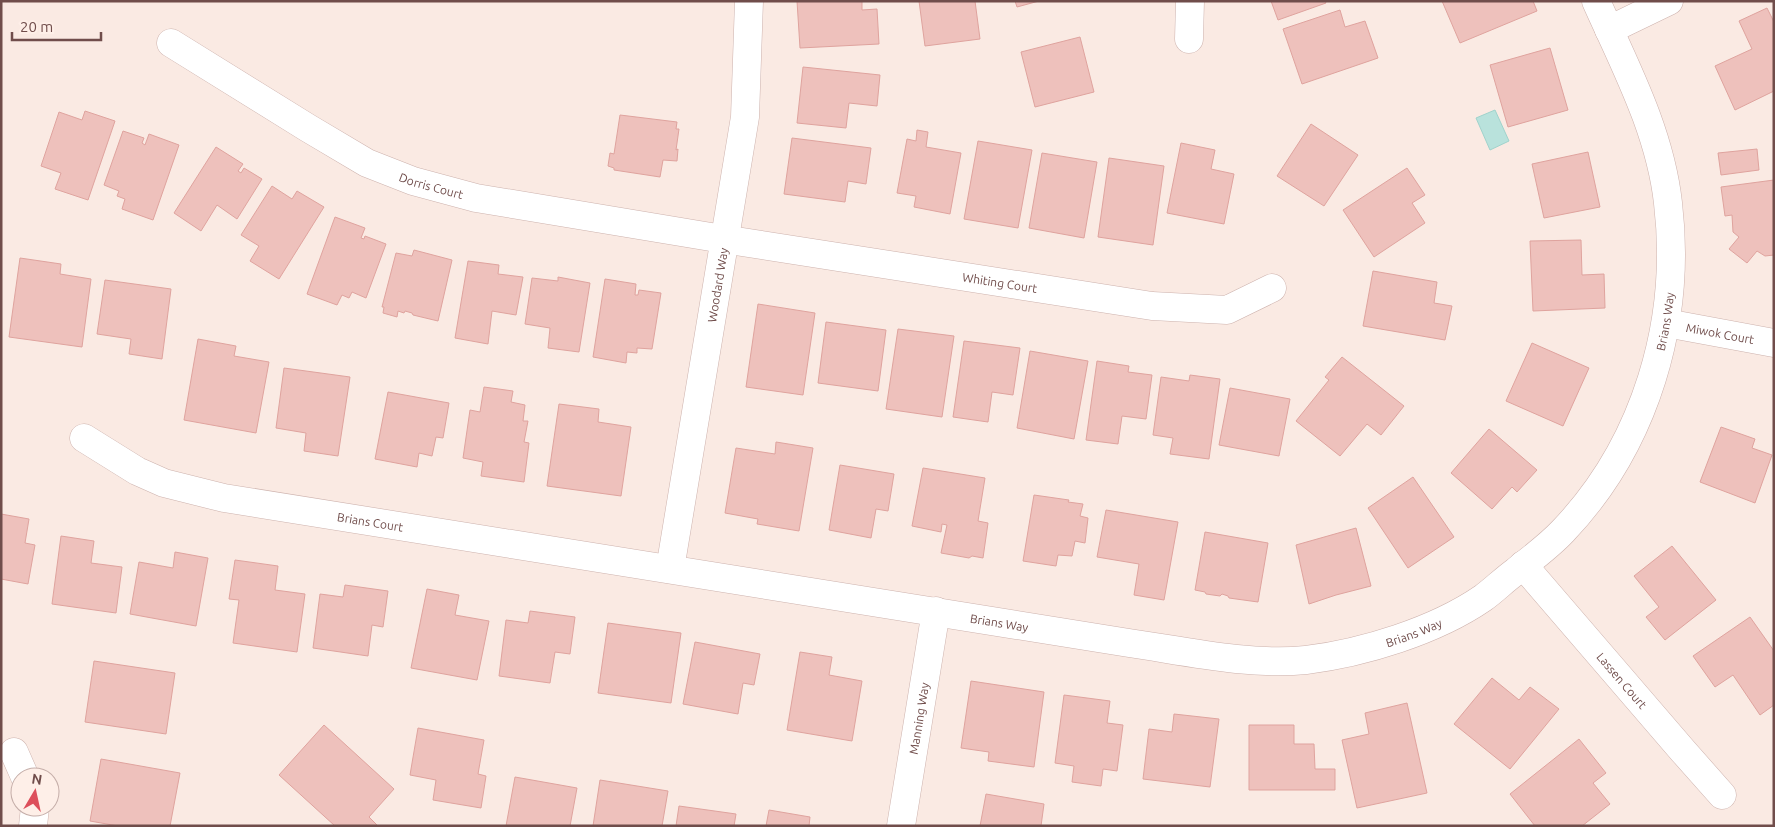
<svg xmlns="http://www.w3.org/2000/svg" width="1775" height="827" font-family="Ubuntu,sans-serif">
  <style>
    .water { fill: #b9e2dc; stroke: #a0d3cc }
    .building { fill: #eec1bc; stroke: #dfa39e }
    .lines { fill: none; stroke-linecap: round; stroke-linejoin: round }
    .minor-casing { stroke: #cdb2ad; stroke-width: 29 }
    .minor { stroke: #fff; stroke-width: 28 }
    .labels { text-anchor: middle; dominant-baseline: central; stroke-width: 4; stroke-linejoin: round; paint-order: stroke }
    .street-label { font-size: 12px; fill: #704d4b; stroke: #feefe8 }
  </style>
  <rect width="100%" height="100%" fill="#faeae3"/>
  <polygon class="water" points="1495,110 1509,141 1490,150 1476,118"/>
  <g class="building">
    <polygon points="797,1 862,1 862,10 877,9 879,44 800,48"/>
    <polygon points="919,1 975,1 980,39 925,46"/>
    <polygon points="1015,1 1039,1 1017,7"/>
    <polygon points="1271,1 1325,1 1326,3 1278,20"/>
    <polygon points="1442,1 1533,1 1537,11 1460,43"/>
    <polygon points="1767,8 1774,22 1774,91 1735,110 1715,66 1752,49 1739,21"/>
    <polygon points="1340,10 1345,27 1365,21 1378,58 1302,84 1283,29"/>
    <polygon points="1080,37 1094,92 1035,107 1021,52"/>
    <polygon points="1550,48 1568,110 1508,127 1490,65"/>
    <polygon points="803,67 880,75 877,106 849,103 846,128 797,123"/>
    <polygon points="85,111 115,121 88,200 55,189 61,173 41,166 59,112 82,120"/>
    <polygon points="620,115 677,122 676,129 679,129 676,150 678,149 677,161 663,160 660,177 614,170 614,168 608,166 610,153 614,154"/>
    <polygon points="1311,124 1358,155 1324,206 1277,176"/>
    <polygon points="917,130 928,132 926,147 961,153 950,214 914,207 916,196 897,193 907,139 916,141"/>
    <polygon points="123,131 144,138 142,143 145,145 149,134 179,145 153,220 122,209 125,199 117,196 119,191 104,185"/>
    <polygon points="792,138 871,148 866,184 848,181 845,202 784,194"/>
    <polygon points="978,141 1032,150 1018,228 964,219"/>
    <polygon points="1181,143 1215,150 1211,169 1234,174 1224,224 1167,213"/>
    <polygon points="216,147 243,164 238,171 241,173 244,168 262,179 237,219 217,205 201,231 174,213"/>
    <polygon points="1757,149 1759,170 1721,175 1718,153"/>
    <polygon points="1588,152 1600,207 1544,218 1532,164"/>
    <polygon points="1042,153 1097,162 1084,238 1029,228"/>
    <polygon points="1109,158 1164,166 1153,245 1098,237"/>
    <polygon points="1407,168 1425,195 1412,203 1425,223 1374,257 1343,210"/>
    <polygon points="1774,180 1774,255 1765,256 1757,251 1747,263 1729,249 1739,237 1733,232 1732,215 1725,216 1721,187"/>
    <polygon points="272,186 292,199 297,191 324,207 279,279 250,261 259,246 241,235"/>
    <polygon points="335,217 365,228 361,238 364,239 365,236 386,244 366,298 352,292 349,298 342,295 337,305 307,294"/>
    <polygon points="1581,240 1582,275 1604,274 1605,308 1533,311 1530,241"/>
    <polygon points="414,250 452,260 438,321 413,315 412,313 405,311 404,313 398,311 397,317 383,313 384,307 382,307 396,253 412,256"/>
    <polygon points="20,258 61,264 60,274 91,279 82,347 9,337"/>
    <polygon points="468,261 499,265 498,274 523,277 516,315 492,311 488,344 455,338"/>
    <polygon points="1373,271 1437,282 1434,303 1452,306 1445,340 1363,326"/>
    <polygon points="558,277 590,283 579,352 548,348 550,328 525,324 532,278 558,281"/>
    <polygon points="605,279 636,284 635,295 638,295 639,290 661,293 652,349 637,348 637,353 627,352 626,363 593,357"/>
    <polygon points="105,280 171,289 162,359 129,354 131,339 97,334"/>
    <polygon points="758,304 815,313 803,395 746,387"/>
    <polygon points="826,322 886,330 878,391 818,383"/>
    <polygon points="898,329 954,336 942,417 886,409"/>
    <polygon points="198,339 236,346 234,356 269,362 256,433 184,420"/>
    <polygon points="964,341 1020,348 1013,395 992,392 988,422 953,417"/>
    <polygon points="1532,343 1589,368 1563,426 1506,401"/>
    <polygon points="1030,351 1088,361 1074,439 1017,428"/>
    <polygon points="1342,357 1404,406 1381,435 1367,424 1340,456 1296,421 1329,380 1325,377"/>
    <polygon points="1097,361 1129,366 1128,372 1152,375 1146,419 1122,416 1118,444 1086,440"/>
    <polygon points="284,368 350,377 338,456 304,451 306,433 276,428"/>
    <polygon points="1190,375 1220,379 1209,459 1170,454 1173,438 1153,435 1161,377 1189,381"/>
    <polygon points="484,387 513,391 511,402 525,405 523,421 528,421 524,442 529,443 524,482 481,476 483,462 463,458 470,410 480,412"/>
    <polygon points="1230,388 1290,399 1279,456 1219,445"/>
    <polygon points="388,392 449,403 443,438 436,437 432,456 419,453 417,467 375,459"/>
    <polygon points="559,404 599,409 598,422 631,427 621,496 547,486"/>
    <polygon points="1721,427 1755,439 1752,448 1772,455 1755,503 1700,482"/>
    <polygon points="1489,429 1537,470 1517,492 1512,487 1492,509 1451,473"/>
    <polygon points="776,442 813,448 799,531 757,524 758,519 725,513 736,448 775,454"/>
    <polygon points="840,465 894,474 888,511 876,509 871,538 829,530"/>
    <polygon points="923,468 985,478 978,521 988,523 983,558 972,556 969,558 941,553 947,525 942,524 941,532 912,526"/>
    <polygon points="1413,477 1454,537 1408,568 1368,508"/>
    <polygon points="1034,495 1069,500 1068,502 1083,504 1080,516 1088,518 1085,543 1075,541 1072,556 1058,555 1056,566 1023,561"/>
    <polygon points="1106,510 1178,522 1164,600 1134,595 1139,564 1097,557"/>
    <polygon points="1,514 29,519 25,543 35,545 28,584 1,579"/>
    <polygon points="1356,528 1371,586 1336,595 1309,604 1296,545"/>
    <polygon points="1205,532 1268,543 1258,602 1229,598 1228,596 1222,594 1220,596 1206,594 1205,592 1195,590"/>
    <polygon points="61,536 94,541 91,563 122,567 116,613 52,604"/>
    <polygon points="1672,546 1716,600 1665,640 1646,617 1659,607 1634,576"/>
    <polygon points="175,552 208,558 196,626 130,614 139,562 173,568"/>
    <polygon points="235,560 278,566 275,590 305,594 297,652 233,643 239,600 229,599"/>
    <polygon points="345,585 388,591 383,627 372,625 368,656 313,648 320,594 343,597"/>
    <polygon points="427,589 459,595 455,615 489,621 477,680 411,668"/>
    <polygon points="530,611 575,617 570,654 555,652 550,683 499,676 506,620 528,623"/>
    <polygon points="1750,617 1774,651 1774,705 1760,715 1733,675 1715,687 1693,656"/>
    <polygon points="608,623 681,633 671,703 598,693"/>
    <polygon points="695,642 760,654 754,685 743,683 738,714 683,704"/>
    <polygon points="800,652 832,657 829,675 862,681 852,741 787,730"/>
    <polygon points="94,661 175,673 166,734 85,722"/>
    <polygon points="1492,678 1519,700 1530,687 1559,709 1510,769 1454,724"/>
    <polygon points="971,681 1044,692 1034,767 988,761 989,752 961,748"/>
    <polygon points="1064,695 1110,701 1107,723 1123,725 1117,771 1103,769 1101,786 1072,782 1074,766 1055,763"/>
    <polygon points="1407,703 1427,793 1357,808 1342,740 1369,734 1365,713"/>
    <polygon points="1174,714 1219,719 1210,787 1143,779 1149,729 1172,732"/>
    <polygon points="324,725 394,789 369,817 378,826 335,826 279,775"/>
    <polygon points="1249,725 1294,725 1294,744 1314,744 1315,769 1335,769 1335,790 1249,790"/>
    <polygon points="418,728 484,740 478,774 486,776 481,808 433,800 436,780 410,775"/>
    <polygon points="1579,739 1606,773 1593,783 1610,804 1582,826 1535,826 1510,794"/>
    <polygon points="101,759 180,773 170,826 118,826 90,821"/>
    <polygon points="515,777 577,788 570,826 506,826"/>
    <polygon points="600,780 668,791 662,826 593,826"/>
    <polygon points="986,794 1044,804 1041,826 980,826"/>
    <polygon points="679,806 736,814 734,826 676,826"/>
    <polygon points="769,810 810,817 809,826 766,826"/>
  </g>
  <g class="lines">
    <g class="minor-casing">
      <g id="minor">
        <polyline points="1609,30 1669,1"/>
        <polyline points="1189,39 1190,1"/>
        <path id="s1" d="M 171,43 L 308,128 L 367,163 L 413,181 L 476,198 L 723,239 L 1152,306 L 1227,310 L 1272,288"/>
        <path id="s2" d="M 1666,323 L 1774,343"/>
        <path id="s3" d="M 84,438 L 137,471 L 164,483 L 224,498 L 1129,643 C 1184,651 1251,666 1306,660 C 1363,653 1435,631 1483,598 C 1494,590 1504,580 1515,572 C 1531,559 1549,546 1563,531 C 1646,444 1682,321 1668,203 C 1660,131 1625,66 1596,1"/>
        <path id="s4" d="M 1523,565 L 1683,751 L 1722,795"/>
        <path id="s5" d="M 670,569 L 745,117 L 749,1"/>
        <polyline points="14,752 25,777"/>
        <polyline points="33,826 35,807"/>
        <path id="s6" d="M 901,826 L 936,611"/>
      </g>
    </g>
    <use href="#minor" class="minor"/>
  </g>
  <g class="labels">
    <g class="street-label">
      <text stroke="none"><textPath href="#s1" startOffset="298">Dorris Court</textPath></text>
      <text stroke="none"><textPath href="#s1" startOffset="875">Whiting Court</textPath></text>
      <text stroke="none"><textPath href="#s5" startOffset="288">Woodard Way</textPath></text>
      <text stroke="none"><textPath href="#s3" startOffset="1779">Brians Way</textPath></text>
      <text stroke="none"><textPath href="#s2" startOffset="55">Miwok Court</textPath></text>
      <text stroke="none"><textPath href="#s3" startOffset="302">Brians Court</textPath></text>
      <text stroke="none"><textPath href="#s3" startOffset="939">Brians Way</textPath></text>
      <text stroke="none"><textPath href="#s3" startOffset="1360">Brians Way</textPath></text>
      <text stroke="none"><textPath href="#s4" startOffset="152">Lassen Court</textPath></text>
      <text stroke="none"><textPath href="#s6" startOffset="109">Manning Way</textPath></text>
    </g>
  </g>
  <rect width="1775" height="827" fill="none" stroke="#704d4b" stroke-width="5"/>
  <g transform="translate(35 792) rotate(9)"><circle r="24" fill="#feefe8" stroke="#c5aea9"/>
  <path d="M0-4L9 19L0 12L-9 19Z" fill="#dd4f5b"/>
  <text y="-8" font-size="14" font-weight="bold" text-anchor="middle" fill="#704d4b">N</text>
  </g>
  <path d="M12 32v8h89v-8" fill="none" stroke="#704d4b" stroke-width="2.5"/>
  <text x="20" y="32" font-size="15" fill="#704d4b" stroke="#feefe8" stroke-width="4" paint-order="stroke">20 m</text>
</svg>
